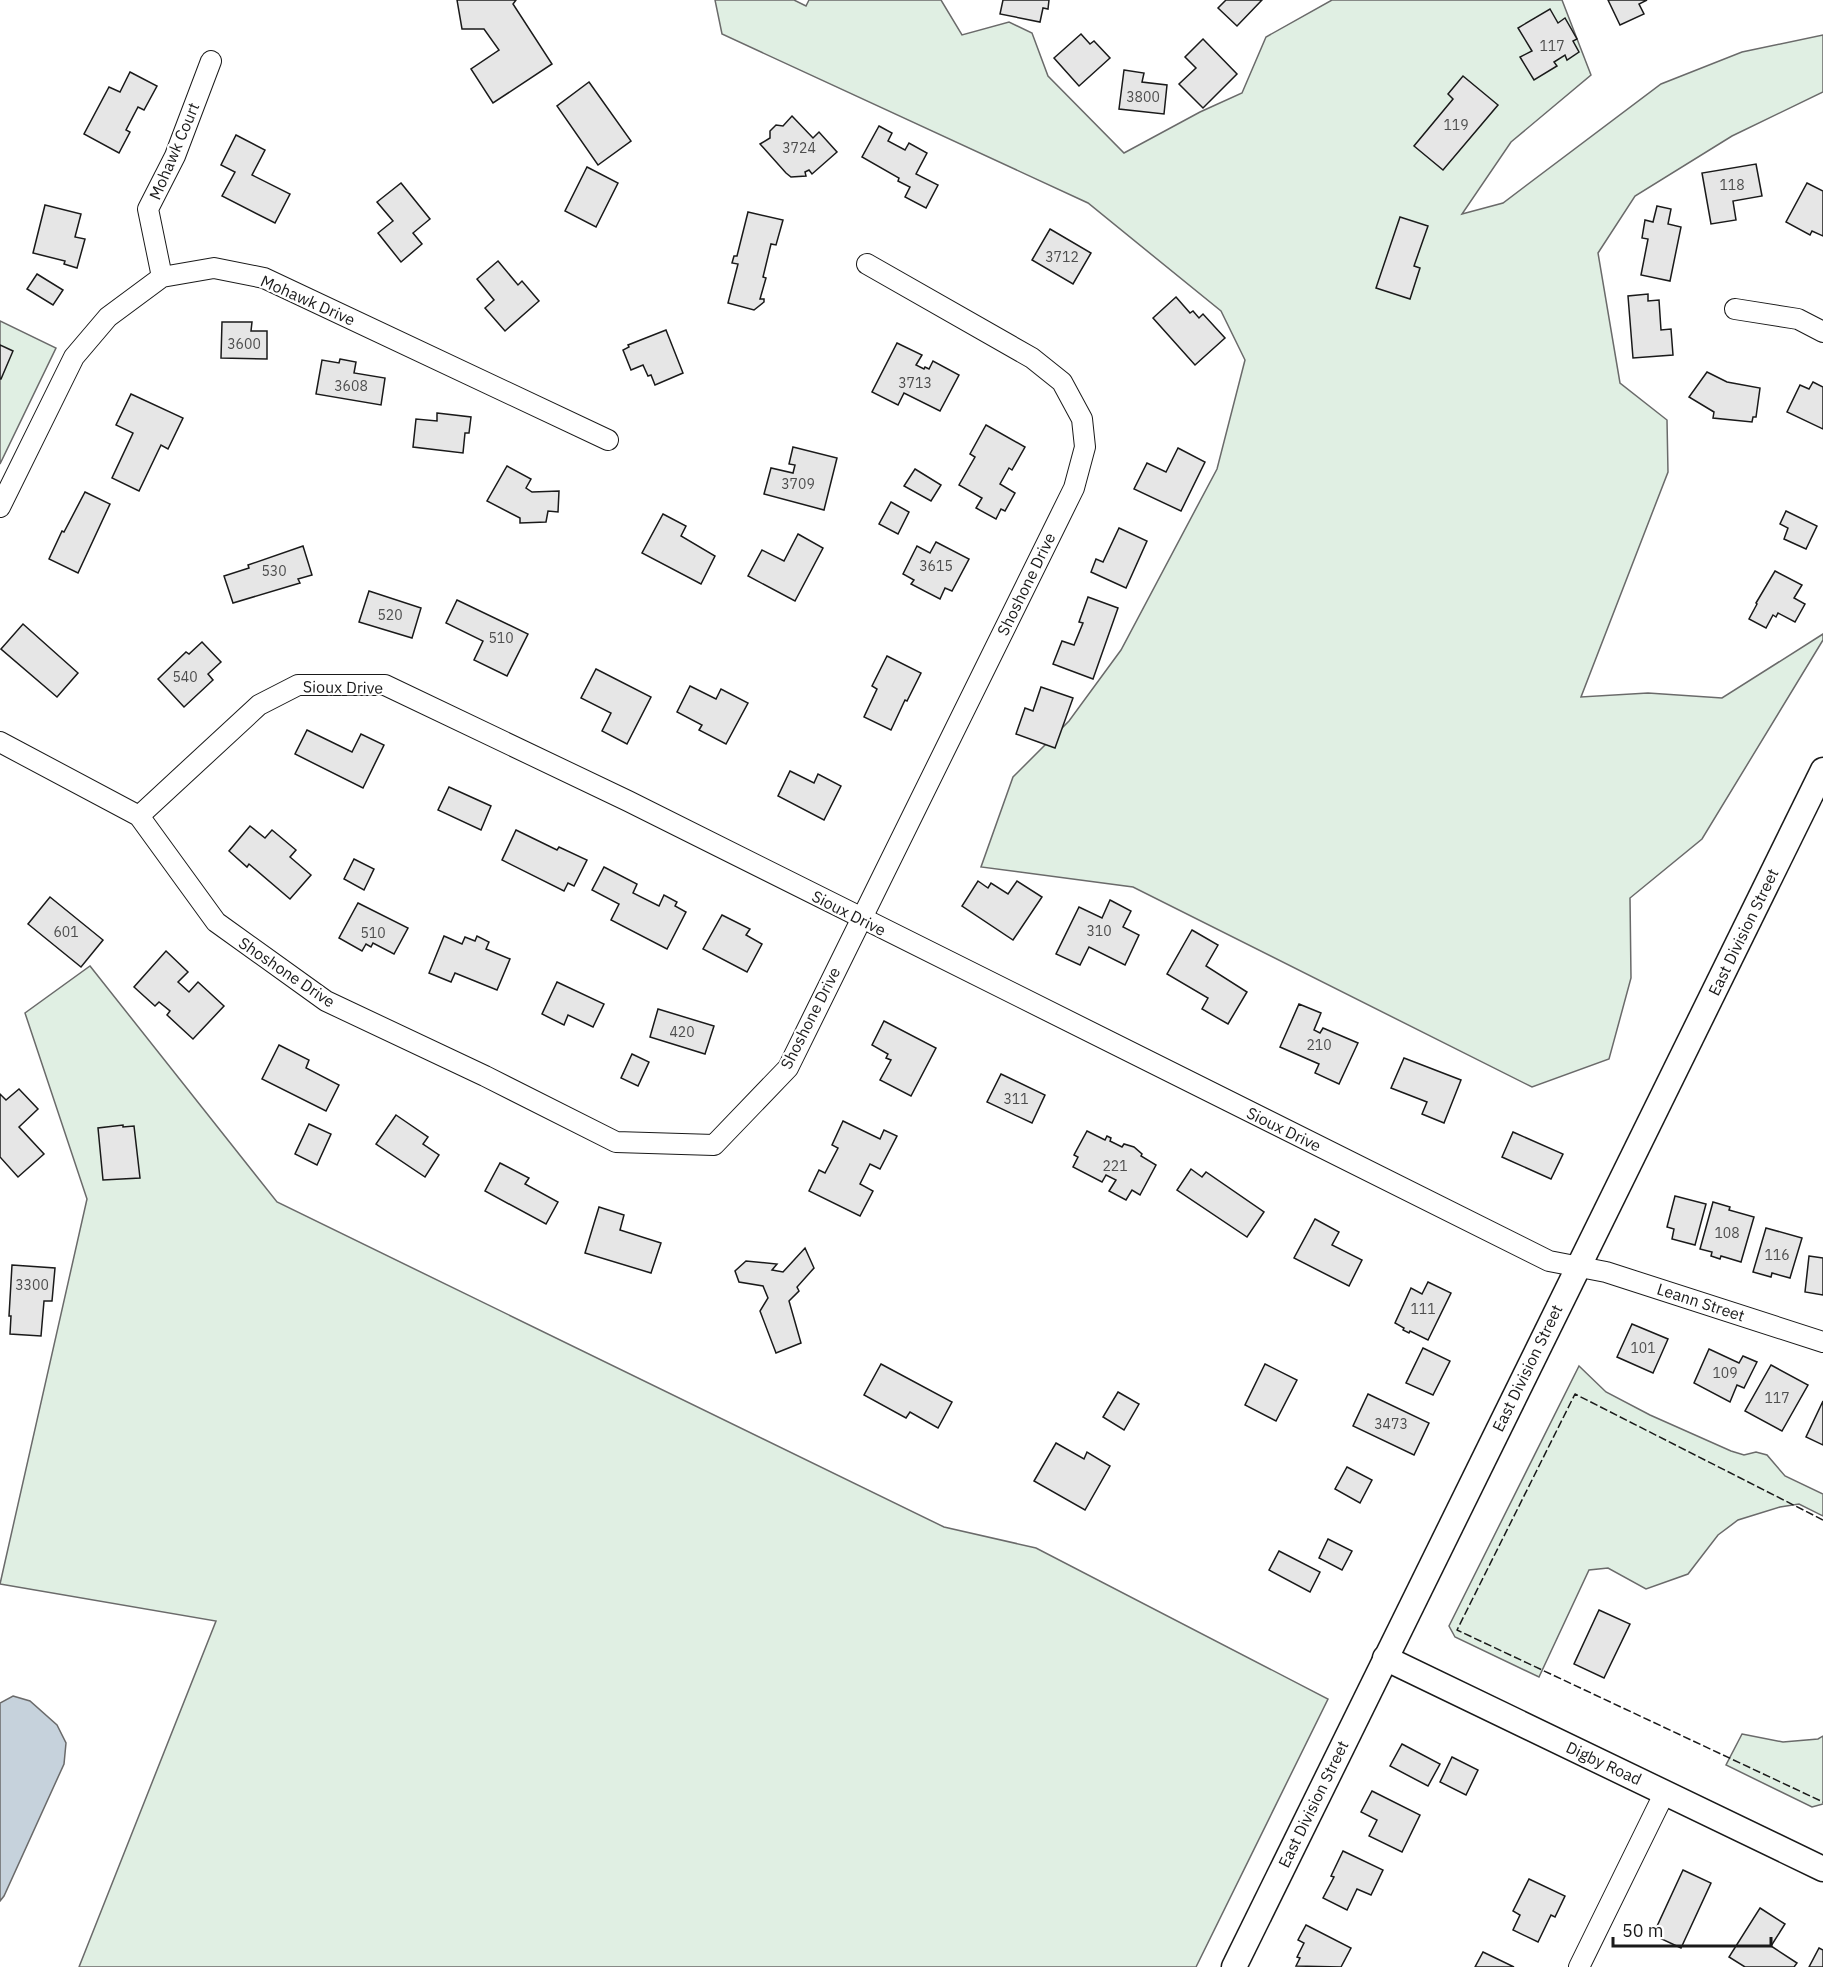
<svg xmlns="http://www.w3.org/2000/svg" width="1823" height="1967" font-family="'IBM Plex Sans',sans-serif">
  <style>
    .green { fill: #e0efe3; stroke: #6a6a6a; stroke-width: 1.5 }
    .water { fill: #c6d2dc; stroke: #6a6a6a; stroke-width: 1.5 }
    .building { fill: #e6e6e6; stroke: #1a1a1a; stroke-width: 1.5 }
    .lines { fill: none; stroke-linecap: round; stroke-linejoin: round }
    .minor-casing { stroke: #1a1a1a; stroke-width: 22 }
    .tertiary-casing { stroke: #1a1a1a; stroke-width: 27 }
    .minor { stroke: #fff; stroke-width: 20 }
    .tertiary { stroke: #fff; stroke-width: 24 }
    .fence { stroke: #1a1a1a; stroke-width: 1.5; stroke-dasharray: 8 3; stroke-linecap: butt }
    .labels { text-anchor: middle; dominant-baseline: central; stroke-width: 4.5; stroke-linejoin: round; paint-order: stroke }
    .number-label { font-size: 14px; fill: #4d4d4d }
    .street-label { font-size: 16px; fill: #1a1a1a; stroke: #fff }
  </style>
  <rect width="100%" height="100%" fill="#fff"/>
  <g class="green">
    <polygon points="715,0 794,0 806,6 809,0 941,0 962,35 1009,22 1032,33 1048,76 1124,153 1200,112 1242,93 1266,37 1332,0 1562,0 1591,75 1511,142 1462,214 1503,203 1661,84 1742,52 1823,35 1823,92 1732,136 1635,196 1598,253 1620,383 1667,420 1668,472 1581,697 1648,693 1722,698 1823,634 1823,640 1702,839 1630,898 1631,978 1609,1059 1532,1087 1133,887 981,867 1013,777 1069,721 1121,650 1217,469 1245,360 1221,311 1088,203 722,34"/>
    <polygon points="0,321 56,348 0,464"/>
    <polygon points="90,966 277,1202 944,1527 1036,1548 1328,1699 1196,1967 79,1967 216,1621 0,1584 87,1199 25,1013"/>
    <polygon points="1579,1366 1606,1392 1650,1415 1731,1451 1744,1455 1756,1452 1767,1455 1785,1476 1823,1494 1823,1516 1799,1504 1780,1507 1738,1520 1718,1535 1688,1574 1646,1589 1608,1568 1589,1570 1539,1677 1455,1637 1449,1626"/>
    <polygon points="1742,1734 1783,1742 1818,1739 1823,1736 1823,1804 1812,1807 1726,1765"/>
  </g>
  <polygon class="water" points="13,1696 30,1701 57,1725 66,1743 64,1764 4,1896 0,1901 0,1703"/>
  <g class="building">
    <polygon points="457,0 516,0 513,4 552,64 493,103 471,69 499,50 484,29 462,29"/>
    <polygon points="1003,0 1049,0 1048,9 1043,8 1040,22 1000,14"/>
    <polygon points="1226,0 1262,0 1237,26 1218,8"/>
    <polygon points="1608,0 1647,0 1639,4 1644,14 1620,25"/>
    <polygon points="1550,9 1558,23 1565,18 1577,39 1573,41 1579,52 1567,60 1565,55 1554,62 1557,66 1534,80 1520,57 1532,51 1518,28"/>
    <polygon points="1081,34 1090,44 1094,41 1110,58 1079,86 1054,58"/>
    <polygon points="1203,39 1237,74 1203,108 1179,84 1196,68 1185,57"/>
    <polygon points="1124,70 1144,73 1142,82 1167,85 1164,114 1119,109"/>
    <polygon points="130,72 157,86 144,110 138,107 126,130 130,132 119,153 84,134 109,87 120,92"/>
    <polygon points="1463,76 1498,105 1443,170 1414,146 1453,99 1448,94"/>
    <polygon points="589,82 631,141 598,165 557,106"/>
    <polygon points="792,116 813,138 819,132 837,152 812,174 809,170 805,172 806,176 791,177 786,173 760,144 770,138 770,131 776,125 783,126"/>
    <polygon points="879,126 892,133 888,141 905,150 909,143 927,153 916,174 938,185 926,208 905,197 910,187 898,181 899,178 862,157"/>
    <polygon points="236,135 265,150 252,175 290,194 275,223 222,196 235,172 221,165"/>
    <polygon points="1756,164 1762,196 1733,201 1736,220 1711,224 1702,173"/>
    <polygon points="587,167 618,183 596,227 565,211"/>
    <polygon points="401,183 430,219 413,233 422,244 401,262 378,233 393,221 377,202"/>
    <polygon points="1807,183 1823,191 1823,236 1812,231 1810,235 1786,222"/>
    <polygon points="45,205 81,214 75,237 85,239 77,268 64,264 65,261 33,253"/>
    <polygon points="1657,206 1671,209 1668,224 1681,227 1670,281 1641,275 1648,239 1642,238 1645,220 1653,222"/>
    <polygon points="748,212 783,220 776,245 771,244 763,277 766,278 760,299 764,299 764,302 754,310 728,303 738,264 732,263 734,256 737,256"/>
    <polygon points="1400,217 1428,226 1414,266 1420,268 1410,299 1376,288"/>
    <polygon points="1050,229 1091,253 1073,284 1032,260"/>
    <polygon points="498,261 518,285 522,281 539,301 505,331 485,308 494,300 477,279"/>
    <polygon points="37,274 63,290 53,305 27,289"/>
    <polygon points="1648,294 1648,301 1659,300 1661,330 1671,329 1673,355 1633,358 1628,296"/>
    <polygon points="1176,297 1190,313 1193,311 1199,318 1203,314 1225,338 1195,365 1153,318"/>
    <polygon points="222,322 252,322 251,331 267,331 267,359 221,358"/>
    <polygon points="666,330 683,373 655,385 651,375 648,376 643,365 631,370 623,350 629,347 628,345"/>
    <polygon points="897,343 922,355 916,365 924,369 925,367 929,369 933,361 959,375 940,411 904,393 898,405 872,392"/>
    <polygon points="0,345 13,351 1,379 0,379"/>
    <polygon points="340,359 356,362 354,373 385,378 381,405 316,394 322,360 339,363"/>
    <polygon points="1707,372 1727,382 1760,388 1756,417 1753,417 1752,422 1713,418 1714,412 1689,397"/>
    <polygon points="1813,382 1823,387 1823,429 1787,412 1800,385 1809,389"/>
    <polygon points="131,394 183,418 168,449 161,445 139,491 112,478 133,433 116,425"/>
    <polygon points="437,413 471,417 469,433 465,433 463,453 413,447 416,419 437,421"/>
    <polygon points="986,425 1025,447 1012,470 1009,468 1000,484 1015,493 1005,511 1001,509 996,519 976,508 982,498 959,485 975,457 970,454"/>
    <polygon points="793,447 837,458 824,510 764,494 771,468 793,473 795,465 789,464"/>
    <polygon points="1178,448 1205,462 1181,511 1134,489 1147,463 1166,472"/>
    <polygon points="507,466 531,479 526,488 532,492 559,491 558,512 548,511 546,522 520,523 520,518 487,501"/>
    <polygon points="915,469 941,485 931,501 904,486"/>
    <polygon points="85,492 110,504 78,573 49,559 62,531 64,532"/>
    <polygon points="891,502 909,512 898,534 879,524"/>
    <polygon points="1786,511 1817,526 1806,549 1784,539 1788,528 1780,524"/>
    <polygon points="663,514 686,526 681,536 715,556 701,584 642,553"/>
    <polygon points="1119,528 1147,541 1126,588 1091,572 1096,559 1103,562"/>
    <polygon points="798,534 823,548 795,601 748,576 762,550 784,561"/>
    <polygon points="936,542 969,559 952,591 945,588 940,599 911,584 914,580 903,574 917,546 930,553"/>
    <polygon points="303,546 312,575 298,579 300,583 233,603 224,576 249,568 248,565"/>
    <polygon points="1775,571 1802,585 1794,598 1805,604 1795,622 1778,613 1776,617 1773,615 1766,628 1749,619 1757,604 1756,603"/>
    <polygon points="369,591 421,608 412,638 359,622"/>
    <polygon points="1088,597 1118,608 1093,679 1053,664 1062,641 1074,645 1083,623 1079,622"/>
    <polygon points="457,600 528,634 507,676 474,660 483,641 446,623"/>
    <polygon points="23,624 78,673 57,697 1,649"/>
    <polygon points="202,642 221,662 208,674 213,680 184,707 158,679 186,652 189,654"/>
    <polygon points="887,656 921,673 907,701 905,700 891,730 864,717 877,689 872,686"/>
    <polygon points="596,669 651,697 627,744 602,731 611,713 581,698"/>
    <polygon points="690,686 716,699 721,689 748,703 726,744 699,730 702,725 677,712"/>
    <polygon points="1041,687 1073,698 1055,748 1016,734 1025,708 1033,711"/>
    <polygon points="307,730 352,752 361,734 384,745 363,788 295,754"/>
    <polygon points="790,771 814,783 818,774 841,786 824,820 778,796"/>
    <polygon points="449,787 491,806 481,830 438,810"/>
    <polygon points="250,826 265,838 272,830 296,850 290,857 311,875 290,899 249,864 247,867 229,851"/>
    <polygon points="516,830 557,850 559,847 587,860 574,886 568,883 564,891 502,860"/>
    <polygon points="354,859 374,869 364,890 344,879"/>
    <polygon points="604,867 637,884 633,893 659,906 664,895 677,902 675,906 686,912 667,949 611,920 619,904 592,890"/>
    <polygon points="978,881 988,888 991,883 1008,894 1017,881 1042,897 1013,940 962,906"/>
    <polygon points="50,897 103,940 81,967 28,924"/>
    <polygon points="1110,900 1131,911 1123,927 1139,935 1125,965 1089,947 1080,965 1056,954 1079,907 1102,918"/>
    <polygon points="358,903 408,928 394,954 373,943 371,947 366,944 362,951 339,938"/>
    <polygon points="722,915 750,929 746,935 762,944 747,972 703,949"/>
    <polygon points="1192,930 1218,945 1206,966 1247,992 1228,1024 1202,1009 1208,998 1167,974"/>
    <polygon points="444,936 462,944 465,937 475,941 477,936 489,942 486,949 510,959 497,990 455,973 451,982 429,973"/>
    <polygon points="166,951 188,972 178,982 189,992 198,982 224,1006 193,1039 167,1015 170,1011 159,1002 155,1006 134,987"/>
    <polygon points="557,982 604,1004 593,1027 568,1015 564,1025 542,1014"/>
    <polygon points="1299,1004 1321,1013 1314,1030 1320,1033 1323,1028 1358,1043 1339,1084 1315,1073 1319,1064 1280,1047"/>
    <polygon points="658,1009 714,1026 705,1054 650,1037"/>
    <polygon points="884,1021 936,1048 911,1096 880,1080 891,1060 886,1058 888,1054 872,1045"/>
    <polygon points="279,1045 309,1060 306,1068 339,1085 326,1111 262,1079"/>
    <polygon points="632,1054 649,1062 638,1086 621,1078"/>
    <polygon points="1404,1058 1461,1080 1444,1123 1422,1114 1427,1102 1391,1088"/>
    <polygon points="1001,1074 1045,1095 1032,1123 987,1102"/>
    <polygon points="19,1089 38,1109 19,1127 44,1154 18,1177 0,1157 0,1094 6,1100"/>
    <polygon points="396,1115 428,1137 423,1144 439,1155 425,1177 376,1144"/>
    <polygon points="843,1121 880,1139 884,1130 897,1136 880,1169 870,1164 860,1184 873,1191 860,1216 809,1191 819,1170 825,1173 838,1148 832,1145"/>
    <polygon points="309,1124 331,1134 317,1165 295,1154"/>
    <polygon points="123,1125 123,1127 134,1126 140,1178 103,1180 98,1128"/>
    <polygon points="1087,1131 1105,1140 1107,1136 1111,1138 1110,1141 1122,1147 1124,1144 1134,1147 1142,1154 1141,1156 1156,1165 1140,1195 1132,1190 1126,1200 1109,1191 1116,1180 1106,1175 1102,1182 1073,1167 1078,1157 1074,1155"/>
    <polygon points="1513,1132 1563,1154 1551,1179 1502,1157"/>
    <polygon points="500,1163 529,1178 525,1184 558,1202 546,1224 485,1191"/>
    <polygon points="1191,1169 1202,1177 1206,1172 1264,1212 1247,1237 1177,1190"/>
    <polygon points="1675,1196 1706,1204 1695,1245 1672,1239 1674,1229 1667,1227"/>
    <polygon points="1713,1202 1730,1207 1729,1210 1754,1217 1741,1262 1721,1256 1720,1259 1711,1256 1712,1252 1700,1249"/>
    <polygon points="599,1207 624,1215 620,1230 661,1243 651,1273 585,1253"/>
    <polygon points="1315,1219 1339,1232 1332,1245 1362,1260 1349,1286 1294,1258"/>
    <polygon points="1766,1228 1802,1238 1790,1278 1772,1273 1771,1277 1753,1272"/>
    <polygon points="805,1248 814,1268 797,1287 799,1291 789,1301 801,1343 776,1353 760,1311 768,1298 763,1286 739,1282 735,1271 746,1261 777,1264 772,1270 783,1272"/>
    <polygon points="1809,1256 1823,1258 1823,1295 1805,1292"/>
    <polygon points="12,1265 55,1268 52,1301 44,1301 41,1336 10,1334 11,1316 9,1316"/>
    <polygon points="1428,1282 1451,1293 1428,1340 1410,1331 1409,1333 1403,1330 1404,1328 1395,1323 1411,1288 1422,1294"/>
    <polygon points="1632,1324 1668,1339 1653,1373 1617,1357"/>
    <polygon points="1423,1348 1450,1361 1433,1395 1406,1383"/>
    <polygon points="1709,1349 1739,1363 1743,1356 1757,1362 1744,1388 1737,1385 1730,1402 1694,1383"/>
    <polygon points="881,1364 952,1402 938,1428 910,1412 906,1418 864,1395"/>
    <polygon points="1265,1364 1297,1380 1276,1421 1245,1405"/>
    <polygon points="1771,1365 1808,1385 1782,1431 1745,1411"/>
    <polygon points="1118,1392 1139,1404 1124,1430 1103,1417"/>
    <polygon points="1368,1394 1429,1423 1414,1455 1353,1426"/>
    <polygon points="1823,1401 1823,1445 1806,1437"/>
    <polygon points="1056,1443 1084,1459 1087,1452 1110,1466 1085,1510 1034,1481"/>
    <polygon points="1347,1467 1372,1480 1360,1503 1335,1489"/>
    <polygon points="1328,1539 1352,1551 1342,1570 1319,1558"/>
    <polygon points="1279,1551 1320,1572 1310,1592 1269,1570"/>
    <polygon points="1599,1610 1630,1624 1604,1678 1574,1664"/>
    <polygon points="1402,1744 1440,1764 1428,1786 1390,1766"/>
    <polygon points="1452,1757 1478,1770 1466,1795 1440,1782"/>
    <polygon points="1372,1791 1420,1815 1402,1852 1369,1836 1377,1820 1361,1812"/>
    <polygon points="1343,1851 1383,1870 1371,1895 1357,1889 1347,1910 1323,1898 1334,1877 1331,1876"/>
    <polygon points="1683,1870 1711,1883 1681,1948 1653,1935"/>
    <polygon points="1529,1879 1565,1896 1555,1917 1551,1915 1538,1942 1513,1930 1520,1915 1513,1911"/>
    <polygon points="1760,1908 1785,1924 1771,1946 1797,1963 1794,1967 1745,1967 1729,1957"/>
    <polygon points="1306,1925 1351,1948 1341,1967 1296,1966 1300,1958 1297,1957 1304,1943 1298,1940"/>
    <polygon points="1819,1948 1823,1950 1823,1967 1809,1967"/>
    <polygon points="1483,1952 1514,1967 1475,1967"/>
  </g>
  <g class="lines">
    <g class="minor-casing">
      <g id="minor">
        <polyline points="162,277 148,209 175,156 211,61"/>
        <polyline points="1735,309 1798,319 1823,332"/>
        <polyline points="0,507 74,357 108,317 162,277 214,268 264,278 608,440"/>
        <polyline points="0,742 139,816 216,922 326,1001 485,1076 616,1142 714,1145 788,1068 1074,488 1085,447 1082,419 1062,382 1032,358 867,264"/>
        <polyline points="139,816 259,705 298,685 385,685 628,801 1549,1261 1606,1272 1823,1342"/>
        <polyline points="1579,1967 1665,1792"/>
      </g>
    </g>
    <g class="tertiary-casing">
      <g id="tertiary">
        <polyline points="1385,1658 1823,1869"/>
        <polyline points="1234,1967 1823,770"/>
      </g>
    </g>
    <use href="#minor" class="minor"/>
    <use href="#tertiary" class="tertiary"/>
    <polyline class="fence" points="1823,1520 1575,1394 1457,1630 1823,1802"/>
  </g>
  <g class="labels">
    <g class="number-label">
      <text x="1552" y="46">117</text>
      <text x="1143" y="97">3800</text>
      <text x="1456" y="125">119</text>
      <text x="799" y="148">3724</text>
      <text x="1732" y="185">118</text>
      <text x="1062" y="257">3712</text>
      <text x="244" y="344">3600</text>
      <text x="915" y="383">3713</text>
      <text x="351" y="386">3608</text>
      <text x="798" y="484">3709</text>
      <text x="936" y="566">3615</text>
      <text x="274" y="571">530</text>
      <text x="390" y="615">520</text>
      <text x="501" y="638">510</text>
      <text x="185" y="677">540</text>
      <text x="1099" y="931">310</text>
      <text x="66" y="932">601</text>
      <text x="373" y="933">510</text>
      <text x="682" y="1032">420</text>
      <text x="1319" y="1045">210</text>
      <text x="1016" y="1099">311</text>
      <text x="1115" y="1166">221</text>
      <text x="1727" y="1233">108</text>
      <text x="1777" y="1255">116</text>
      <text x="32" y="1285">3300</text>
      <text x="1423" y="1309">111</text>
      <text x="1643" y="1348">101</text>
      <text x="1725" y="1373">109</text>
      <text x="1777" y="1398">117</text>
      <text x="1391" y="1424">3473</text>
    </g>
    <g class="street-label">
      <text transform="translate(174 151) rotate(-67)">Mohawk Court</text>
      <text transform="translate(308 300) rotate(24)">Mohawk Drive</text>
      <text transform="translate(1026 584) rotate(-64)">Shoshone Drive</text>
      <text transform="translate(343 687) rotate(1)">Sioux Drive</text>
      <text transform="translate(849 913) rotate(27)">Sioux Drive</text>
      <text transform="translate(1743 932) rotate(-64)">East Division Street</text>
      <text transform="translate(287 972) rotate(34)">Shoshone Drive</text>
      <text transform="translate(810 1018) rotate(-63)">Shoshone Drive</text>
      <text transform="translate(1284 1129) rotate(26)">Sioux Drive</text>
      <text transform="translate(1701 1302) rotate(18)">Leann Street</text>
      <text transform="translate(1527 1368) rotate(-64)">East Division Street</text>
      <text transform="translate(1604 1763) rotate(25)">Digby Road</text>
      <text transform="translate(1313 1804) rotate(-64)">East Division Street</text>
    </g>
  </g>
  <path d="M1613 1937v9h158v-9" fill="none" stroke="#1a1a1a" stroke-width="3"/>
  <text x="1622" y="1937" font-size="18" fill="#1a1a1a" stroke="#ffffff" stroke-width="4.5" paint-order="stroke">50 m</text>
</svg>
